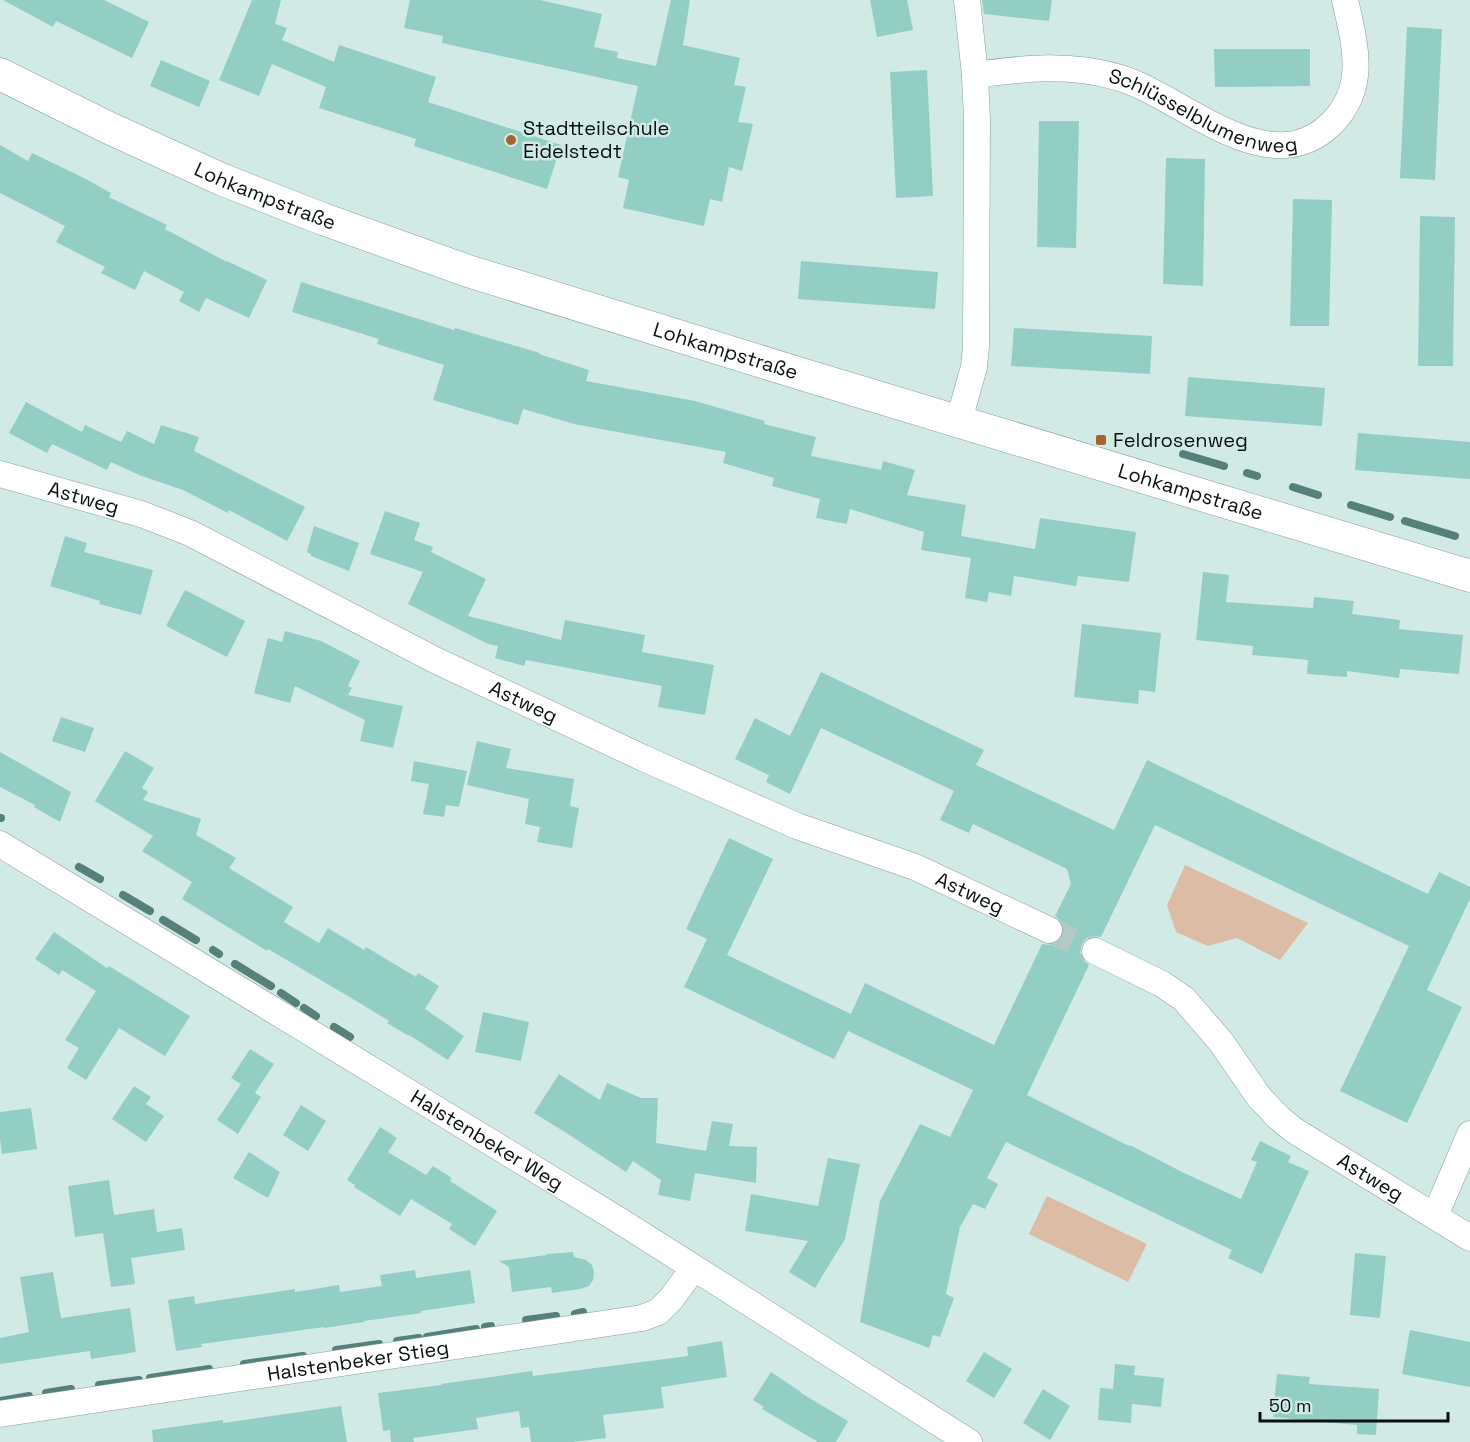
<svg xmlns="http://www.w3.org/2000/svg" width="1470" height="1442" font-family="'Space Grotesk',sans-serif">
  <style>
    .green { fill: #dcbca5 }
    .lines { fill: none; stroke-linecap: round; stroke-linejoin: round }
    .stream { stroke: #56817b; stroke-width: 8 }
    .building { fill: #93cec5 }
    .minor-tunnel { stroke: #b3c9c6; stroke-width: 26; stroke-dasharray: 26 13; stroke-linecap: butt }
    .minor-casing { stroke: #869e99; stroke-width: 27 }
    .tertiary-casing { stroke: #869e99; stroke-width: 33 }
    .minor { stroke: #fff; stroke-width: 26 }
    .tertiary { stroke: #fff; stroke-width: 32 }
    .poi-dot { fill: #a5642f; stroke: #d1eae6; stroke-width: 2 }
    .labels { text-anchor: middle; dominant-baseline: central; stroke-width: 5; stroke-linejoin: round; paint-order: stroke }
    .street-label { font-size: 20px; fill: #08100f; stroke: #d1eae6 }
    .poi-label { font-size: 20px; fill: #08100f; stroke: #d1eae6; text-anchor: start }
  </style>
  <rect width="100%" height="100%" fill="#d1eae6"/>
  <g class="green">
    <polygon points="1185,865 1308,923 1280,960 1237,938 1208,946 1176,932 1167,905"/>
    <polygon points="1047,1196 1147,1244 1128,1282 1029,1234"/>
  </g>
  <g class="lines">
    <g class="stream">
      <polyline points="1183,454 1224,466"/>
      <polyline points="1247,473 1257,476"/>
      <polyline points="1293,487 1318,495"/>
      <polyline points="1351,505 1390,517"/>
      <polyline points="1405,521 1455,536"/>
      <polyline points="0,818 1,818"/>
      <polyline points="79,867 100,879"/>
      <polyline points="123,895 150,911"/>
      <polyline points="163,920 196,940"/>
      <polyline points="213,950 219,954"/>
      <polyline points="235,964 271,986"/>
      <polyline points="281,993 296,1003"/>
      <polyline points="304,1008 316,1016"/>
      <polyline points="334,1027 350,1037"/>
      <polyline points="575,1314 583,1312"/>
      <polyline points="526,1320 556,1316"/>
      <polyline points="485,1327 491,1326"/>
      <polyline points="427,1337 476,1329"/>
      <polyline points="397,1341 419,1338"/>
      <polyline points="336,1350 379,1344"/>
      <polyline points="244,1364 303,1356"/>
      <polyline points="150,1378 209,1369"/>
      <polyline points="99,1385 139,1380"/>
      <polyline points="46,1393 71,1389"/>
      <polyline points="0,1401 29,1396"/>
    </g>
  </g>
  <g class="building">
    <polygon points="3,0 104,0 149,22 132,58 56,21 53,27"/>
    <polygon points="252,0 281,0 275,24 287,28 282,40 334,62 339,45 436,77 428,102 561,145 547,189 414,146 416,139 319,108 326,87 272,64 259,96 219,80"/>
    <polygon points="410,0 540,0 602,14 594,47 618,52 617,58 656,66 671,0 690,0 683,45 740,58 734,85 746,87 738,122 753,124 742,171 729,167 722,202 710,199 704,226 623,208 629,180 618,177 638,86 442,43 443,36 404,28"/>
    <polygon points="870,0 907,0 913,30 877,37"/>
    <polygon points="982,0 1052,0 1049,21 984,14"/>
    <polygon points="1407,27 1442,29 1435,180 1400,178"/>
    <polygon points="1214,49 1310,49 1310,86 1215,87"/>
    <polygon points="161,60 210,81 199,107 150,86"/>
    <polygon points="927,70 933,196 896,198 890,72"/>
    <polygon points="1039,121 1079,121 1076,248 1037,247"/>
    <polygon points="0,145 28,161 32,153 84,178 111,193 109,197 167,225 165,229 227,262 227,261 267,280 249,318 206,298 199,312 179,301 184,292 144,271 135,290 101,273 105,267 56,242 65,226 0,193"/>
    <polygon points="1166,158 1205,159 1203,286 1163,284"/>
    <polygon points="1293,199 1332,200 1329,326 1290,326"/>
    <polygon points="1420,216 1455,217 1453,366 1418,366"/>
    <polygon points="801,261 938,272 935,309 798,299"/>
    <polygon points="301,282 454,330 455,328 540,353 539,354 589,370 586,381 695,401 765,421 764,424 816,437 811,456 881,470 883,461 915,470 907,495 966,505 961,536 1035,549 1040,518 1136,532 1129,582 1078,576 1076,586 1014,576 1011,596 989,592 987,602 965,598 971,558 921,550 924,532 850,509 847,524 816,518 820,499 772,486 774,478 723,463 726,452 574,424 523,409 518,425 433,400 444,365 377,344 379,339 292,312"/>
    <polygon points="1014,328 1152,336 1150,374 1011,366"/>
    <polygon points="1188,377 1325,388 1322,426 1185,416"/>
    <polygon points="26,402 82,432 85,425 121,442 127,431 154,444 161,425 199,437 194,451 305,507 287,541 229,510 228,513 183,490 139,475 111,462 107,470 52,444 47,453 9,433"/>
    <polygon points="1358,433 1470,442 1470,479 1355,470"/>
    <polygon points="385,511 420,523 414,540 433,547 431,552 486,579 468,616 561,640 565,620 645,635 642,652 714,665 705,715 658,707 662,686 526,660 524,666 495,658 498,646 488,644 408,604 423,572 370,554"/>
    <polygon points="314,526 359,543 349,571 311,556 311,554 307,552"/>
    <polygon points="65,536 87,543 84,552 153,570 141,615 99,604 100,601 50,586"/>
    <polygon points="1203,572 1229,575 1226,602 1313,608 1314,597 1354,601 1352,614 1400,620 1399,629 1463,635 1459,674 1400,669 1399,678 1347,671 1347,677 1307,674 1308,660 1252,655 1253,646 1196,640"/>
    <polygon points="185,590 245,621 227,657 166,626"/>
    <polygon points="1082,624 1161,633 1155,692 1139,690 1138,704 1074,697"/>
    <polygon points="285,631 321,641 360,661 348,686 352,688 348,695 403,706 393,748 360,741 365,720 295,686 290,703 254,693 268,638 282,642"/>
    <polygon points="821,672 984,750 976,765 1114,830 1147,760 1428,894 1439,872 1470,887 1470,899 1427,990 1462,1007 1407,1123 1340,1091 1409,946 1155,825 1101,937 1093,936 1087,938 1082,944 1080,953 1083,960 1089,965 1027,1095 1129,1146 1130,1145 1184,1173 1241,1199 1257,1162 1251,1160 1260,1141 1291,1156 1288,1162 1309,1171 1262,1274 1228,1258 1232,1250 1006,1142 987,1178 998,1184 985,1209 973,1204 960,1227 946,1294 954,1298 940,1337 933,1335 929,1348 860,1322 880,1201 920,1124 950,1137 973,1090 848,1031 834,1059 684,987 707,939 686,929 729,838 773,859 727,955 851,1014 865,983 994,1045 1042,944 1051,945 1057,943 1062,937 1064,928 1061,921 1055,916 1071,884 1067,869 973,824 969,833 940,820 954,791 821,728 790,794 766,782 769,775 735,759 755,718 790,736"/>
    <polygon points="61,717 94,728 85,752 52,741"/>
    <polygon points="477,741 511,749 506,768 574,779 570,806 579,808 572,848 537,842 540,827 525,824 529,799 467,785"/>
    <polygon points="125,751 154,768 142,788 148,792 143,800 201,819 196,835 236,858 229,868 293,907 284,922 319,943 328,928 364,950 366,947 416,977 418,973 439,986 425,1009 464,1036 448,1060 409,1035 409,1036 387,1023 389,1021 358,1002 268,949 267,951 182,899 192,882 142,851 153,836 95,801"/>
    <polygon points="0,752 71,792 60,822 34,807 35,805 0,787"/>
    <polygon points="414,761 467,771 459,807 446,805 444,817 423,814 429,784 411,781"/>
    <polygon points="54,932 107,968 109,966 190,1016 165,1056 119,1028 86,1080 67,1068 79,1048 65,1040 96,991 62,970 59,975 35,959"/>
    <polygon points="483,1012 529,1022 521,1061 475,1052"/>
    <polygon points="250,1049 274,1064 255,1093 261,1097 238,1134 217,1120 241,1084 231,1078"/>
    <polygon points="559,1074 600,1100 607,1083 641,1098 658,1098 656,1143 706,1151 712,1121 733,1124 729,1146 757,1147 756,1183 695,1173 690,1201 658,1195 661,1180 633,1161 626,1172 568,1134 534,1113"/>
    <polygon points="134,1086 151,1097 146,1104 164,1116 146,1142 112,1119"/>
    <polygon points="301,1105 326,1121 308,1151 283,1135"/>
    <polygon points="31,1108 37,1149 2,1154 0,1139 0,1112"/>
    <polygon points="380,1127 397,1138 388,1152 426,1175 433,1166 452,1178 450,1181 497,1211 475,1246 449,1229 452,1224 411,1199 400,1216 354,1187 355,1185 347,1180"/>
    <polygon points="249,1152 280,1172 268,1198 233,1178"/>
    <polygon points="828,1158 860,1164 845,1239 815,1288 789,1272 808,1241 745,1231 751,1194 818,1206"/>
    <polygon points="109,1180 114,1215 154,1209 157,1232 182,1228 185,1250 131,1258 135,1284 111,1287 103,1233 75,1237 68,1186"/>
    <polygon points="573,1252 574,1257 586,1260 592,1265 594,1272 593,1280 589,1286 580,1289 552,1293 551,1287 512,1292 509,1267 499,1261 547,1255 546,1254"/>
    <polygon points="1355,1253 1386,1256 1380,1318 1350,1315"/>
    <polygon points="415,1270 416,1278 470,1270 475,1303 421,1311 421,1313 364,1321 364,1322 324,1328 324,1327 201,1344 202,1347 176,1351 168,1300 194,1296 195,1304 295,1289 295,1292 339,1285 340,1292 382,1286 380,1275"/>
    <polygon points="53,1272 61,1318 130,1308 136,1352 91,1359 90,1351 0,1364 0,1338 29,1332 20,1277"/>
    <polygon points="1410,1330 1470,1342 1470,1387 1402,1374"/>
    <polygon points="722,1341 727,1377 661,1387 664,1408 603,1415 606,1438 573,1442 531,1442 529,1427 521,1428 519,1411 476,1418 478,1429 413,1438 414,1442 391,1442 390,1430 383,1431 378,1393 442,1385 441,1384 532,1371 533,1376 688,1356 687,1347"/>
    <polygon points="984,1352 1012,1369 994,1398 966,1381"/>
    <polygon points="1115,1364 1135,1366 1134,1375 1164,1378 1161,1407 1132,1404 1131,1423 1098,1420 1100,1388 1113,1389"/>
    <polygon points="771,1372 801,1392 801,1393 848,1421 836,1442 818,1442 762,1409 764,1407 753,1400"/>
    <polygon points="1277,1374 1310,1377 1309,1384 1379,1389 1376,1435 1357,1434 1357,1425 1273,1417"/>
    <polygon points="1043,1389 1070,1406 1050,1440 1023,1423"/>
    <polygon points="341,1406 347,1442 153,1442 152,1430 223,1420 223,1423"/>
  </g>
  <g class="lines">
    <polyline class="minor-tunnel" points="1049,930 1095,951"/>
    <g class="minor-casing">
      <g id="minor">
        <path id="s1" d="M 975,75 C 1025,68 1071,63 1120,78 C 1183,97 1268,185 1331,124 C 1368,87 1355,45 1345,0"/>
        <polyline points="959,420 974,367 976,346 977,120 975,75 967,0"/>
        <path id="s2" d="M 0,474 L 141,514 L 190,533 L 435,660 L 643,758 L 797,826 L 915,867 L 1049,930"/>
        <path id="s3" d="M 0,844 L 617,1219 L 969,1442"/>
        <path id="s4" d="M 1095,951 L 1162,984 L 1184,999 L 1221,1042 L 1259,1097 L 1279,1118 L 1295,1131 L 1470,1238"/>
        <polyline points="1435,1216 1470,1134"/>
        <path id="s5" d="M 0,1414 L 642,1318 L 658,1312 L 671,1299 L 693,1269"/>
      </g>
    </g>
    <g class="tertiary-casing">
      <g id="tertiary">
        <path id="s6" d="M 0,74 L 109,128 L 223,180 L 323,219 L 468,271 L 798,373 L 1470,576"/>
      </g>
    </g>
    <use href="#minor" class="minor"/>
    <use href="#tertiary" class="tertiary"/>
  </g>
  <g class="poi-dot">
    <circle cx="511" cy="140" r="6"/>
    <rect x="1095" y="434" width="12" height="12" rx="3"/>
  </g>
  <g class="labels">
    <g class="street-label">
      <text stroke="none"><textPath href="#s1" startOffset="237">Schlüsselblumenweg</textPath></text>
      <text stroke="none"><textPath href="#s6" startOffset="292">Lohkampstraße</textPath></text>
      <text stroke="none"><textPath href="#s6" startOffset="778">Lohkampstraße</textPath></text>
      <text stroke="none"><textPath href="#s6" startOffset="1264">Lohkampstraße</textPath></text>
      <text stroke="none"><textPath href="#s2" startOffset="87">Astweg</textPath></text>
      <text stroke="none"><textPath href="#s2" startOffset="573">Astweg</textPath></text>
      <text stroke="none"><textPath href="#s2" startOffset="1059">Astweg</textPath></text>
      <text stroke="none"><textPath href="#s3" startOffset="570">Halstenbeker Weg</textPath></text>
      <text stroke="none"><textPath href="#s4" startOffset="363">Astweg</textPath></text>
      <text stroke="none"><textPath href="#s5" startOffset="362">Halstenbeker Stieg</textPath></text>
    </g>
    <g class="poi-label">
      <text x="523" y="128">Stadtteilschule<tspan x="523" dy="23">Eidelstedt</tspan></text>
      <text x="1113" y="440">Feldrosenweg</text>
    </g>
  </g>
  <path d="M1260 1412v9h188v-9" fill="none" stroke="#08100f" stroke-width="3"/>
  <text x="1269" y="1412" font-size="18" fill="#08100f" stroke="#d1eae6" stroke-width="4.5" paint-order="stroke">50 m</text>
</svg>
